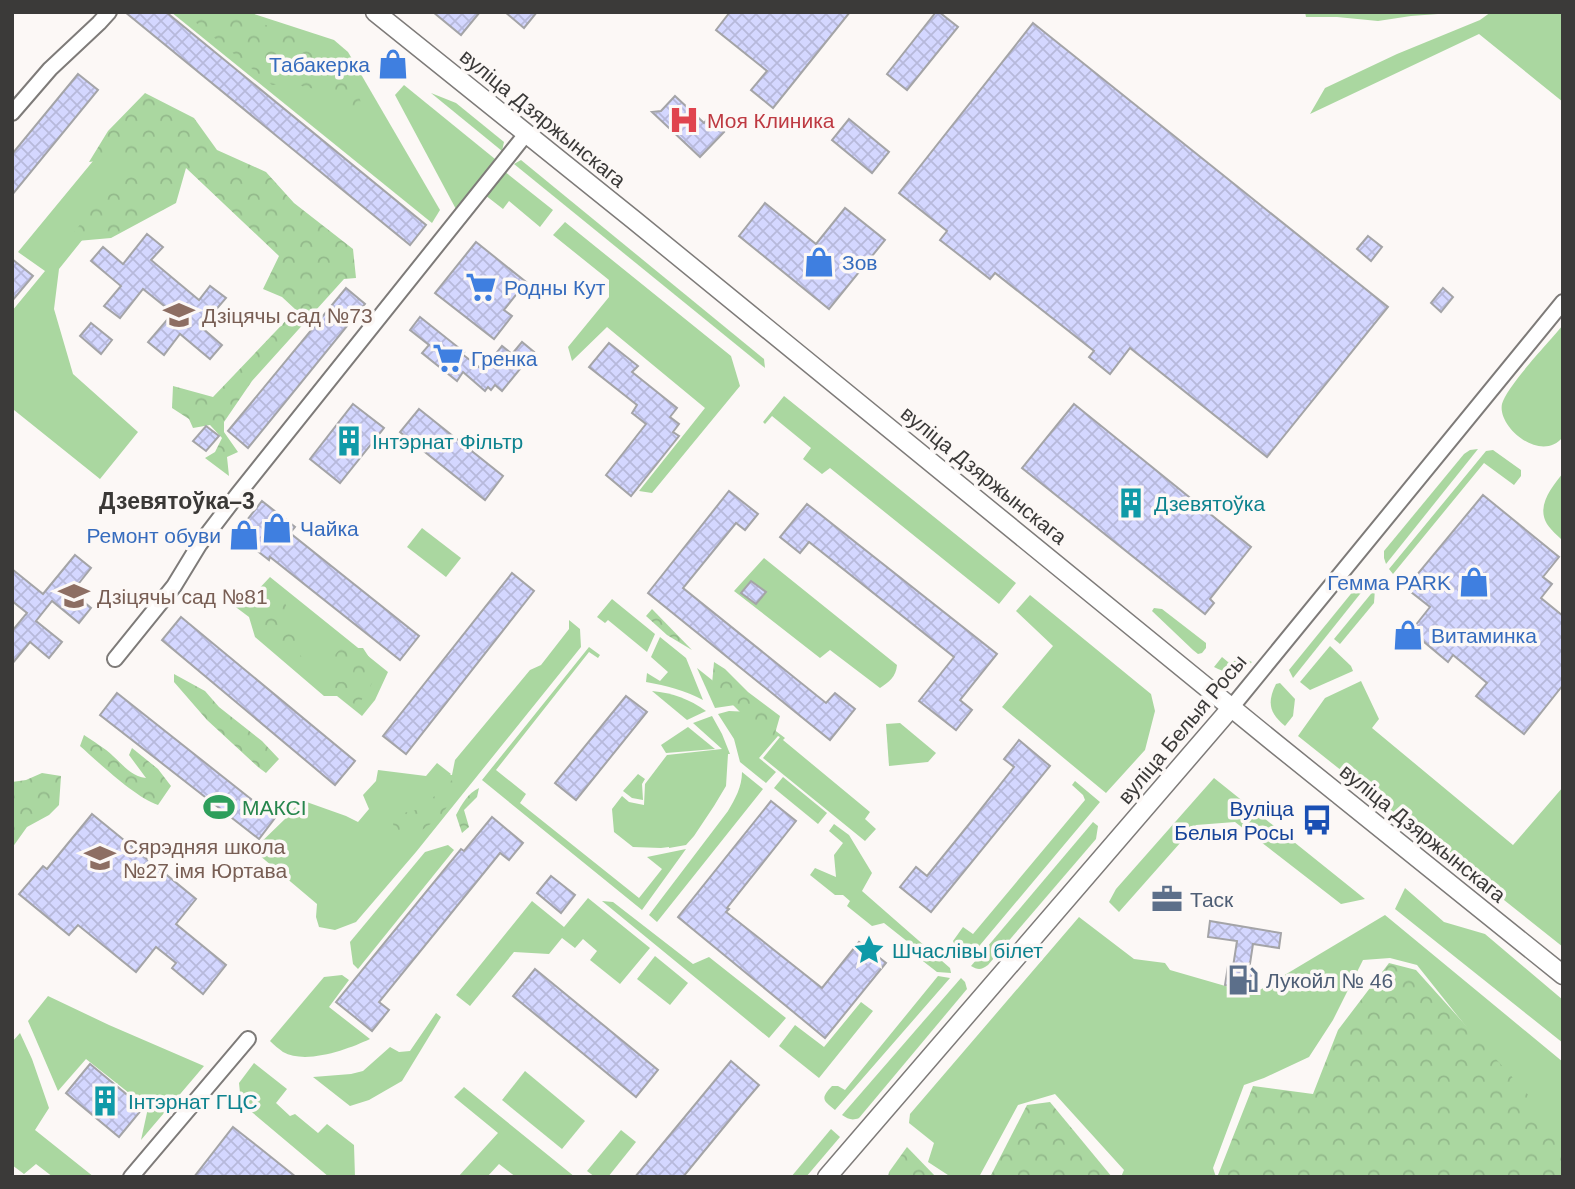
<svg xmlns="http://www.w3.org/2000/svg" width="1575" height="1189" font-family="Helvetica,sans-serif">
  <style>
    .green { fill: #aad7a0 }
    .forest { fill: url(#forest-crowns) }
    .building { fill: url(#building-cross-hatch); stroke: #a4a4a7; stroke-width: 2 }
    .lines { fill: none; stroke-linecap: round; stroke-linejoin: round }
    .minor-casing { stroke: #7e7b79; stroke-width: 18 }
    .major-casing { stroke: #7e7b79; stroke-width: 21 }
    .minor { stroke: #fff; stroke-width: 14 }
    .major { stroke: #fff; stroke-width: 18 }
    .labels { text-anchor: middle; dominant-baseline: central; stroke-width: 7; stroke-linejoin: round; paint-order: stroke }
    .shop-label { font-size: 21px; fill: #366cbe; stroke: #fcf8f6; text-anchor: start }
    .street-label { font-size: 21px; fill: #3b3a39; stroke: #fcf8f6 }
    .health-label { font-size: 21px; fill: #be3a42; stroke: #fcf8f6; text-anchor: start }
    .education-label { font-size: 21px; fill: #785e54; stroke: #fcf8f6; text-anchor: start }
    .culture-label { font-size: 21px; fill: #0d838f; stroke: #fcf8f6; text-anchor: start }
    .leisure-label { font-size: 21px; fill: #27864d; stroke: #fcf8f6; text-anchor: start }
    .transit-label { font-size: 21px; fill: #164399; stroke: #fcf8f6; text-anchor: end }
    .service-label { font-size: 21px; fill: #4e5e75; stroke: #fcf8f6; text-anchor: start }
    .neighbourhood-label { font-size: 23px; font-weight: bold; fill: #3a3836; stroke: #fcf8f6 }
  </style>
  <defs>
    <pattern id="forest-crowns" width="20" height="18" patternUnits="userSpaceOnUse" patternTransform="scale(1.75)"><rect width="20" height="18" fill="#aad7a0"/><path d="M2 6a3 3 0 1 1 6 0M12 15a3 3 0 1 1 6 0" fill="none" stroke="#93b98b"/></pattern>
    <pattern id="building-cross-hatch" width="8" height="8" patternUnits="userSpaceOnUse" patternTransform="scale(1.75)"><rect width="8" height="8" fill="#d4d7ff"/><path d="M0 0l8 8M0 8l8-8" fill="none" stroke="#b7b9db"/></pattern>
  </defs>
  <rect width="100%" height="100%" fill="#fcf8f6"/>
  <g class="green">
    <polygon points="171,12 248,12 334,40 348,52 440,210 432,223"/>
    <polygon points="1491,12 1563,12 1563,102 1479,34 1310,114 1325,88 1397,54 1480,20"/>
    <polygon points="404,85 495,159 457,211 395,95"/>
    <polygon points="431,93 456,103 504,142 502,151"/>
    <polygon points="131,115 164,138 59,269 54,309 73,374 138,432 100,479 14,410 12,411 12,311 45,271 18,252"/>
    <polygon points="521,160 764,359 765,368 514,164"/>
    <polygon points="504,171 553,210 540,227 509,201 503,209 485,195"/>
    <polygon points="565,222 731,356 740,386 652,493 639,491 705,408 607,327 572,361 568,347 609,297 609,280 553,235"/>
    <path d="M 1563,325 L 1563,437 C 1541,464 1497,427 1502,404 C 1506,387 1550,341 1563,325 Z"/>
    <polygon points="784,396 1016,583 999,604 830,468 822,474 803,459 811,448 772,416 765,424 763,422"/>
    <polygon points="1478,449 1386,564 1384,558 1384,551 1464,454 1470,450"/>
    <polygon points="1493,450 1521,470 1521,476 1514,485 1484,463 1393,574 1389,569 1486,451"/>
    <path d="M 1563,473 L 1563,541 C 1558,536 1551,530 1547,524 C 1536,506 1552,487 1563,473 Z"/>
    <polygon points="422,528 461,558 446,577 407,547"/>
    <path d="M 764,558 L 897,665 C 896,677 889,682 880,688 L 830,650 L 820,658 L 734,591 Z"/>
    <polygon points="270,577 388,672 375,700 362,716 337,696 324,696 255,637 249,617 225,599 255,593"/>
    <polygon points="1363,579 1372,579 1293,678 1289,670"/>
    <polygon points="1375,589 1374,603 1340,644 1334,639"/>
    <polygon points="1030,595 1151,694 1155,711 1145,750 1106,793 1002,707 1053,646 1016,611"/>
    <polygon points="612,599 655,634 647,652 608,620 605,623 597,617"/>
    <polygon points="1154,608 1162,609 1206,643 1206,648 1202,653 1198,654 1193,650 1152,611"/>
    <polygon points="569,620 580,629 581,647 416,852 356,922 335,930 319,927 316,917 317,904 253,850 285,819 301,800 346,816 358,822 369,809 363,795 376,781 378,770 426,776 437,763 451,774 450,775 452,775 455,760 530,670 541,665 569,629"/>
    <path d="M 660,637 L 686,658 L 703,700 C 684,690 667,686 646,682 L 647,673 L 660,681 L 668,672 L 651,657 Z"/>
    <polygon points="1330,646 1351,666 1353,671 1310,690 1300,682"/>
    <polygon points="589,647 600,655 598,658 589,652 496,770 526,794 520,803 639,898 662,869 647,857 686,849 642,910 482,780"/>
    <path d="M 1222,657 L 1228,662 L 1245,659 L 1252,662 C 1240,672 1228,675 1214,667 Z"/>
    <polygon points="697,668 742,704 715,708"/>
    <polygon points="1361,681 1379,719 1372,728 1513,845 1563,787 1563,947 1298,736 1325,698"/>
    <path d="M 1280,683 L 1295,699 L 1293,716 L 1285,726 C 1269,713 1267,702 1276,684 Z"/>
    <path d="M 652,691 C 673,693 689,699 706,711 L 687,720 Z"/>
    <polygon points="729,711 751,712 785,738 783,740 870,812 865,819 876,829 865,841 763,758 780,737 778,736 759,758 776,772 766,783 740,762 734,739 718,714"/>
    <polygon points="712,716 722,734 730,754 728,754 726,786 714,806 694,836 686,845 669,848 669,847 661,848 633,847 614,832 612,809 622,796 629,802 644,805 645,784 667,755 722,749 693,723"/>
    <polygon points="900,723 936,753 928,762 889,766 886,724"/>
    <polygon points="688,727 715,749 666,753 661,745"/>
    <path d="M 742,772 L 763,789 L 657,922 L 649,915 L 728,811 C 735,799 742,787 742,772 Z"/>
    <polygon points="638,774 645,779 642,784 643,800 632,798 623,791"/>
    <polygon points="783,777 827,813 818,824 774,788"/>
    <polygon points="1214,778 1365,899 1341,904 1235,822 1196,825 1119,912 1109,902 1116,889"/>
    <path d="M 1075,781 L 1100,802 L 970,957 C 963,955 955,947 953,941 L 963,927 L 973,934 L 1085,800 L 1083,795 L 1072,785 Z"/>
    <path d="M 1093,822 L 1098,826 L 1096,839 L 988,965 C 981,970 978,970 971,966 Z"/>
    <polygon points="834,824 849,835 872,873 862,891 950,968 951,973 937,972 910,951 913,946 884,923 872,926 847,906 850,901 843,895 835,895 810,875 815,868 836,877 834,855 843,843 829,831"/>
    <polygon points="448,845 454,850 358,969 353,964 350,942 425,852"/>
    <polygon points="1405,888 1444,922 1485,934 1563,1000 1563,1043 1395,909"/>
    <polygon points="588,898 650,948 620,984 590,960 597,951 583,939 575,948 562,938 549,954 514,952 470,1006 456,995 532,901 564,927"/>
    <polygon points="602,901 613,902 693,964 709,957 786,1018 769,1038"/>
    <polygon points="1385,915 1563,1062 1563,1177 1548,1177 1523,1098 1417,965 1390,958 1363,960 1333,1020 1309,1057 1264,1078 1244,1085 1213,1168 1216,1177 1121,1177 1124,1170 1055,1094 1018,1105 979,1177 951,1177 928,1162 934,1143 909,1123 910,1114 1079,917 1134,959 1165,963 1170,970 1253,994"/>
    <polygon points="655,956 688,983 670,1005 637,979"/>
    <path d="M 342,975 L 349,980 L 329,1007 L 370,1039 C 349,1049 306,1065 283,1052 C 279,1049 274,1045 270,1041 L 324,977 Z"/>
    <path d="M 938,976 L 950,978 L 835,1110 C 823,1100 820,1099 832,1086 L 838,1086 L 845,1090 Z"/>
    <path d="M 961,978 L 965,982 L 967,989 L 859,1118 C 852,1121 848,1119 842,1115 Z"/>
    <polygon points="48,996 109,1025 204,1066 141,1140 148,1108 86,1059 58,1091 28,1021"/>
    <polygon points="861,1002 873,1011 819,1078 779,1046 795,1025 824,1047"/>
    <polygon points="436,1013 441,1017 402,1081 369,1100 350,1106 313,1077 351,1074 363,1071 390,1047 399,1052 410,1051"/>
    <polygon points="20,1033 32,1059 49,1108 35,1130 94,1177 53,1177 36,1164 24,1174 12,1165 12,1042"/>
    <polygon points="254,1063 287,1089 276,1103 290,1116 295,1114 318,1133 327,1124 354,1145 355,1177 329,1177 241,1103 239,1083"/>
    <polygon points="525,1071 585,1121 562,1149 502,1100"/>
    <polygon points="464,1087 575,1177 516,1177 499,1164 487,1177 458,1177 498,1133 454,1097"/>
    <polygon points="831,1129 840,1137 806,1177 791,1177"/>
    <polygon points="621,1130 636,1142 608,1177 595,1177 587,1171"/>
  </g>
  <g class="forest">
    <polygon points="183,12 228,12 310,40 354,73 362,108 355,124 345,96 293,84 272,85"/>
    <polygon points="1305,12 1445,12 1438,14 1411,16 1378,21 1337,17 1306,17"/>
    <polygon points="145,93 194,118 217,150 266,172 294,203 353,249 356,278 344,279 252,381 224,422 224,432 238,452 227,457 229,476 205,458 215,452 222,438 210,425 193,428 189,419 172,408 173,386 213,397 296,310 282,297 263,289 279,256 186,168 176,203 111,238 66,242 135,156 89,162 108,131"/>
    <polygon points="269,589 285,603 295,625 298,652 316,677 341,682 352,678 354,666 337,662 332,658 341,648 363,648 378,671 368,691 357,706 333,690 322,688 310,679 286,655 267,642 260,633 271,607"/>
    <polygon points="652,609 692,650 667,635 646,616"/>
    <polygon points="714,662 725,669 748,692 780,716 774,737 750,722 712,684"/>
    <polygon points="174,674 205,691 219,707 262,741 279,759 266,773 258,767 207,720 174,682"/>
    <path d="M 84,735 C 94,742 105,748 113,756 C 124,766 131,776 146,778 L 129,755 L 132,748 L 158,769 L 171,786 L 158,805 C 136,798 98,762 80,746 Z"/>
    <polygon points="42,773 61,776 59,805 49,815 27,827 12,848 12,782 26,780"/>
    <polygon points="455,777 467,781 459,789 440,817 414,836 397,839 391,816 416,810 440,792"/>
    <path d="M 479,788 L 477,797 L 464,810 L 469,827 L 462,833 L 456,815 C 462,804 468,793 479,788 Z"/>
    <polygon points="1389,963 1416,970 1530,1097 1562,1143 1560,1177 1219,1177 1218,1175 1253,1086 1313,1094 1338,1030"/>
    <polygon points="1050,1102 1112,1177 990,1177 1027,1105"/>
    <polygon points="907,1147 936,1177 888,1177 889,1172"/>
  </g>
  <g class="building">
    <polygon points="125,12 166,12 426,225 410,245"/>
    <polygon points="433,12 480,12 461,35"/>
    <polygon points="505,12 537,12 524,28"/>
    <polygon points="730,12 850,12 773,108 751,90 767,71 716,30"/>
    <polygon points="936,12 939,12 958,27 907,90 887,74"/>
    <polygon points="1033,23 1388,307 1267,457 1130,348 1110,374 1089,357 1094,351 995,273 990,279 940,240 947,231 899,193"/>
    <polygon points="78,74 98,90 12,195 12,154"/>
    <polygon points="675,96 704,123 708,118 724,132 700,157 652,112 661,111"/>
    <polygon points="849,119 889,152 872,173 832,140"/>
    <polygon points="765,203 816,244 845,208 885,240 829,309 739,236"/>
    <polygon points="147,234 163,247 151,260 199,300 210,286 226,298 201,327 222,345 210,359 180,334 164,355 148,342 173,313 143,289 120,318 104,306 121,286 91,261 103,247 123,264"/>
    <polygon points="1368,236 1382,247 1371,261 1357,249"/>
    <polygon points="476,242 526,282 504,310 512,316 494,339 435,293"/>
    <polygon points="12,259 33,276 12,301"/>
    <polygon points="346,288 365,304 248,448 228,431"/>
    <polygon points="1443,288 1453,297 1441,312 1431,303"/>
    <polygon points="420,317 464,352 462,354 483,370 502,346 512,354 522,342 534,352 502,391 495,385 491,390 488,387 485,391 463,372 457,381 422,353 429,345 410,330"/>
    <polygon points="91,323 112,340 101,354 80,336"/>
    <polygon points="609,343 638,366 632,372 677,408 670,417 679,424 673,432 679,436 631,496 606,475 646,424 632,413 637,405 589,367"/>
    <polygon points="353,404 384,428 340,483 310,459"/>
    <polygon points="1074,404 1251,547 1210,599 1214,603 1205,614 1022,468"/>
    <polygon points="419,409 503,476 485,500 400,432"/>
    <polygon points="206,426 219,436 206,451 193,441"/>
    <polygon points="729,491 758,514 745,530 736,523 683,588 826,703 835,693 855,709 830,740 648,593"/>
    <polygon points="1483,495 1559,557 1543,577 1552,584 1541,598 1563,616 1563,685 1524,734 1476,696 1487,683 1453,655 1448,662 1411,631 1430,607 1406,588"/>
    <polygon points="262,501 295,527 290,533 419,636 400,660 270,557 269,560 236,534"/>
    <polygon points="807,504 997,654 960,700 972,710 956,730 919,701 954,657 809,542 800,553 780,537"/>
    <polygon points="75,555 91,568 72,592 91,608 79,623 52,601 36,621 62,642 49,658 30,642 12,664 12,631 27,613 12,601 12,569 43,594"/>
    <polygon points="512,573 534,591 406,754 383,736"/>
    <polygon points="751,581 766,592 756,604 741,593"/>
    <polygon points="181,617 355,761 335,785 162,640"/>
    <polygon points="117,693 275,818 259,839 100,715"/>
    <polygon points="626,696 647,712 576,800 555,783"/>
    <polygon points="1019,740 1050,766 931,912 900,887 916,867 927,876 970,823 1014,767 1004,759"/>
    <polygon points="771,801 796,821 727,908 729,909 726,912 822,988 859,942 886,963 825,1038 678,917"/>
    <polygon points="92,814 196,899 176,924 226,965 203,994 172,968 176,963 156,947 136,972 78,925 69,935 19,894 43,866 47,869"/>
    <polygon points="492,817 523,843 509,860 500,853 379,1002 389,1010 372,1031 336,1002 461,849 464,851"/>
    <polygon points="551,876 575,895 561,913 537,893"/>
    <polygon points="1210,921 1281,933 1279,948 1253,944 1249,970 1253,970 1250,990 1225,985 1228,966 1233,967 1237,941 1208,937"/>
    <polygon points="535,969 658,1070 636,1097 513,996"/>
    <polygon points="731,1061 759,1085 742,1105 683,1177 635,1177"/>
    <polygon points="90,1064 143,1108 119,1137 66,1093"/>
    <polygon points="233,1127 261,1149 296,1177 194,1177"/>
  </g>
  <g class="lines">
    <g class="minor-casing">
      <g id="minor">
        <polyline points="12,113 50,69 99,23 109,12"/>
        <polyline points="115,659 174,586 199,545 238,494 526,134"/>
        <polyline points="1231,708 1563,302"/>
        <polyline points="131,1177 248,1039"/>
      </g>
    </g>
    <g class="major-casing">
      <g id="major">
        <polyline points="375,12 634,220 1276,744 1563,975"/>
        <polyline points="827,1177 1231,708"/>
      </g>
    </g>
    <use href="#minor" class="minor"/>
    <use href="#major" class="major"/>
  </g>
  <defs>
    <g id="shop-bare" transform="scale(2.415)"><path d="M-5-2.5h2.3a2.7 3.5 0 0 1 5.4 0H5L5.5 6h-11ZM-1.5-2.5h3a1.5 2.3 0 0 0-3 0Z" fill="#3f7fe0" stroke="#fcf8f6" stroke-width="2.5" paint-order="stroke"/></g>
    <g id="hospital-bare" transform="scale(2.415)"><path d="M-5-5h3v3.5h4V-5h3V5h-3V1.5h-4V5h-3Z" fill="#e0444e" stroke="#fcf8f6" stroke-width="2.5" paint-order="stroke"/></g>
    <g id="supermarket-bare" transform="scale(2.415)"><path d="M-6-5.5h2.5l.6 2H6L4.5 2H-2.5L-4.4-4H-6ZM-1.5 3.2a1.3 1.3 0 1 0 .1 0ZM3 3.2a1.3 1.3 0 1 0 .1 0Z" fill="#3f7fe0" stroke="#fcf8f6" stroke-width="2.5" paint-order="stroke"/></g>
    <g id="school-bare" transform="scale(2.415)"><path d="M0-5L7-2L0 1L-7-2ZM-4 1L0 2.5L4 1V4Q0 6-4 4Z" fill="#8d6e63" stroke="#fcf8f6" stroke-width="2.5" paint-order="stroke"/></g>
    <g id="building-bare" transform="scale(2.415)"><path d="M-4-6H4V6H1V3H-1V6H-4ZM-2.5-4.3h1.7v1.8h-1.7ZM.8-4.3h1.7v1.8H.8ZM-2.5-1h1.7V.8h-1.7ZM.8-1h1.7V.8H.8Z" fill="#0f9aa8" stroke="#fcf8f6" stroke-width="2.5" paint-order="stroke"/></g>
    <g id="stadium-bare" transform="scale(2.415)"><path d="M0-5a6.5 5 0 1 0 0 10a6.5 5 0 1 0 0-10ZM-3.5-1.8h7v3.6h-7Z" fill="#2e9e5b" stroke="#fcf8f6" stroke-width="2.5" paint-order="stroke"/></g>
    <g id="bus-bare" transform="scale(2.415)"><path d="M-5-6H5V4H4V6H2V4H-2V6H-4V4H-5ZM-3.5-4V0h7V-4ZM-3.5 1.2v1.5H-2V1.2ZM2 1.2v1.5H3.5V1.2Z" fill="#1a4fb4" stroke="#fcf8f6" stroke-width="2.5" paint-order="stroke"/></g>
    <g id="office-bare" transform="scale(2.415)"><path d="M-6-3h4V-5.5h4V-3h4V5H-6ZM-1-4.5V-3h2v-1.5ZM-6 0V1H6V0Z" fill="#5c6f8a" stroke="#fcf8f6" stroke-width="2.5" paint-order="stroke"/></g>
    <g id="sight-bare" transform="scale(2.415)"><path d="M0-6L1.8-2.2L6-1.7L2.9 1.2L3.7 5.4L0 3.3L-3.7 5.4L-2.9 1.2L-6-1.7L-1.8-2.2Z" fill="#0f9aa8" stroke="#fcf8f6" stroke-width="2.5" paint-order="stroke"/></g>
    <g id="fuel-bare" transform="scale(2.415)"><path d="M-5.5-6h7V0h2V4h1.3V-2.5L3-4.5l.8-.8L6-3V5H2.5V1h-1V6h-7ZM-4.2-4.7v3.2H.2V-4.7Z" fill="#5c6f8a" stroke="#fcf8f6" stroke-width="2.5" paint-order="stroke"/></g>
  </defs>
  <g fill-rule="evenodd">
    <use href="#shop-bare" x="393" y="64"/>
    <use href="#hospital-bare" x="684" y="120"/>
    <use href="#shop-bare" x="819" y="262"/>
    <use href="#supermarket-bare" x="481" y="287"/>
    <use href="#school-bare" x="179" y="315"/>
    <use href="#supermarket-bare" x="448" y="358"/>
    <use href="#building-bare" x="349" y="441"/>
    <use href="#building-bare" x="1131" y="503"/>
    <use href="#shop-bare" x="277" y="528"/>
    <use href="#shop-bare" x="244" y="535"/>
    <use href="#shop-bare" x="1474" y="582"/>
    <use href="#school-bare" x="74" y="596"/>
    <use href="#shop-bare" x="1408" y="635"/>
    <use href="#stadium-bare" x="219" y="807"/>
    <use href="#bus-bare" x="1317" y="820"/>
    <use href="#school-bare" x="100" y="858"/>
    <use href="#office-bare" x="1167" y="899"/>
    <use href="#sight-bare" x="869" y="950"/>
    <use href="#fuel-bare" x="1243" y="980"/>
    <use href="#building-bare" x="105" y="1101"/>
  </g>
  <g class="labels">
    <g class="shop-label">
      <text x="370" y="64" text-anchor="end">Табакерка</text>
      <text x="842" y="262">Зов</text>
      <text x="504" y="287">Родны Кут</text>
      <text x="471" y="358">Гренка</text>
      <text x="300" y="528">Чайка</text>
      <text x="221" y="535" text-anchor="end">Ремонт обуви</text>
      <text x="1451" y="582" text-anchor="end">Гемма PARK</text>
      <text x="1431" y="635">Витаминка</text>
    </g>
    <g class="street-label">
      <text transform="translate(543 118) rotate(39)">вуліца Дзяржынскага</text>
      <text transform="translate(984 475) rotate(39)">вуліца Дзяржынскага</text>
      <text transform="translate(1182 729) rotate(-50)">вуліца Белыя Росы</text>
      <text transform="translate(1423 833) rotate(39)">вуліца Дзяржынскага</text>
    </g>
    <g class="health-label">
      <text x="707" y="120">Моя Клиника</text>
    </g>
    <g class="education-label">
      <text x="202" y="315">Дзіцячы сад №73</text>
      <text x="97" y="596">Дзіцячы сад №81</text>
      <text x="123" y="846">Сярэдняя школа<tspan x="123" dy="24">№27 імя Юртава</tspan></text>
    </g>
    <g class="culture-label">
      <text x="372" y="441">Інтэрнат Фільтр</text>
      <text x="1154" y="503">Дзевятоўка</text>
      <text x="892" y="950">Шчаслівы білет</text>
      <text x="128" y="1101">Інтэрнат ГЦС</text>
    </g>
    <g class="leisure-label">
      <text x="242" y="807">МАКСІ</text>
    </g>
    <g class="transit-label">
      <text x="1294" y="808">Вуліца<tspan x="1294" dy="24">Белыя Росы</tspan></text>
    </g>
    <g class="service-label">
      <text x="1190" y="899">Таск</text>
      <text x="1266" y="980">Лукойл № 46</text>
    </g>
    <g class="neighbourhood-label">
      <text x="177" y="501">Дзевятоўка–3</text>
    </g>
  </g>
  <rect width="1575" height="1189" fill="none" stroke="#3b3a39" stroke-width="28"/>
</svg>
